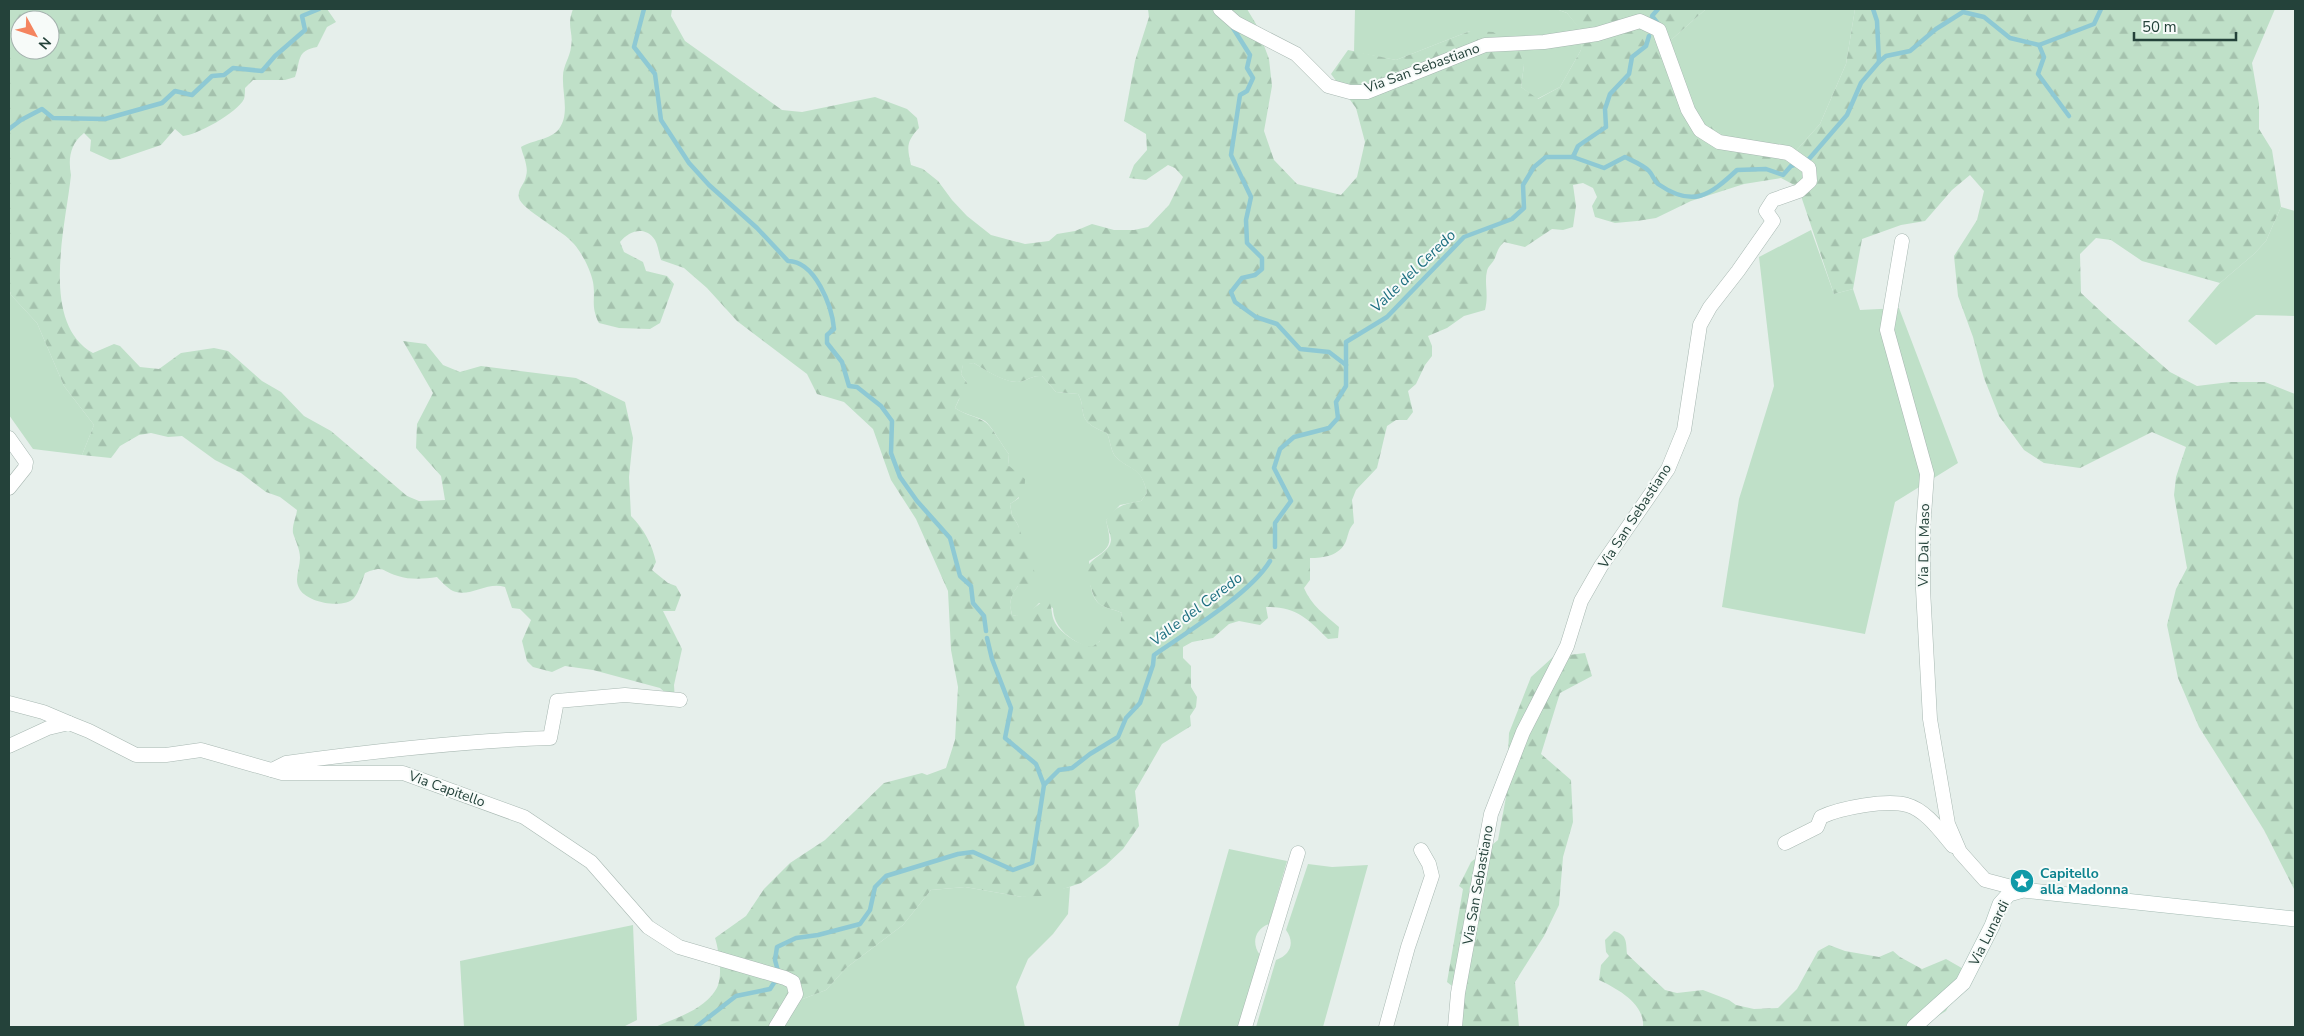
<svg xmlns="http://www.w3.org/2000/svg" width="2304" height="1036" font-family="'Nunito Sans',sans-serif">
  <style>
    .green { fill: #bfe0c8 }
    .forest { fill: url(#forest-firs); fill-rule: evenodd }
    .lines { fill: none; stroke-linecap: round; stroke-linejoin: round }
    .stream { stroke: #8ec9d4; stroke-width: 4.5 }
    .street-casing { stroke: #a8b8b2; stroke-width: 15 }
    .secondary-casing { stroke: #a4bbb3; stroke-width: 16 }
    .street { stroke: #fff; stroke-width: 14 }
    .secondary { stroke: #fff; stroke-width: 15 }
    .labels { text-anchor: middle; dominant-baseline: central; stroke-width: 4; stroke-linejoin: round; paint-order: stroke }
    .street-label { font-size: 14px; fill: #24423a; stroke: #f7fbf9 }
    .culture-label { font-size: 14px; font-weight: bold; fill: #0d838f; stroke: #f7fbf9; text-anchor: start }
    .water-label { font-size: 15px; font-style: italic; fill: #1c6f80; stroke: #f7fbf9 }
  </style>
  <defs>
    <pattern id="forest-firs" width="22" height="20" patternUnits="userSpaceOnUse" patternTransform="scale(1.25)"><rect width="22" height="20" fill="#bfe0c8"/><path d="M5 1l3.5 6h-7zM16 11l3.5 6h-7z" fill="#a4c1ad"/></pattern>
  </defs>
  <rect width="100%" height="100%" fill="#e6efeb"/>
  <g class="green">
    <polygon points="1355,9 1556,9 1567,13 1583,32 1581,50 1560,87 1537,99 1521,87 1524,65 1470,31 1396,60 1354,52"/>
    <polygon points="1706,9 1855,9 1846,64 1820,124 1794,153 1732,142 1699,117 1673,74 1671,40"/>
    <polygon points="2281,207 2295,211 2295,316 2256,315 2216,345 2188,321 2220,283 2254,254 2266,241"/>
    <polygon points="1811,230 1834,294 1853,289 1860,310 1899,308 1958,463 1895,502 1865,634 1722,607 1739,499 1774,386 1759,257"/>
    <polygon points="9,288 11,295 37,323 64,386 94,425 82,455 33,449 9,415"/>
    <path d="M 974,363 C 985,370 1010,386 1023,381 C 1031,378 1033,376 1042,376 L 1056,392 L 1078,394 C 1082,401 1082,405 1083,413 C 1085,425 1098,429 1107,433 C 1110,440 1111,451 1115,456 C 1130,472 1141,464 1147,493 L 1141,501 L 1120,505 L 1106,520 C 1112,546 1112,547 1089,561 C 1090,575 1088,599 1103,606 C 1109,609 1116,610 1122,613 L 1120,623 L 1092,648 C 1073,643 1053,628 1053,608 L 1039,603 C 1030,613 1025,617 1012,615 L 1010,605 L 1012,594 L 1018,586 L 1020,535 L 1018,525 L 1012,515 L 1010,504 L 1019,498 L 1016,473 L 1008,465 L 1009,454 C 1003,447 991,425 985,421 C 976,416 965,415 955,408 L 967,383 L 961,374 L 963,364 Z"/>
    <path d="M 1229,849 L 1287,861 L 1269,924 C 1255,929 1251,943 1260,955 L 1238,1027 L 1178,1027 Z"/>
    <path d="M 1308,864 L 1332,867 L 1368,865 L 1323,1027 L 1256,1027 L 1276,960 C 1291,955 1295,942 1286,930 Z"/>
    <polygon points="965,887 1022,897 1070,887 1068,914 1053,934 1028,959 1016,987 1025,1027 778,1027 795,1002 826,990 846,968 903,925 931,890"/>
    <polygon points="633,925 637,1020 623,1027 464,1027 460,961"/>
  </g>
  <g class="forest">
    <path d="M 9,9 L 327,9 L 336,22 L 327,27 L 317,47 C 296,51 301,60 295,77 L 285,80 L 253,80 L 245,88 C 245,91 245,96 244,99 C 237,113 197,135 183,136 L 175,129 L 161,145 L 120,159 L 110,160 L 90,151 L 91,140 L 84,133 C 70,144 68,159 71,175 C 66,225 39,323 93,353 L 114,344 L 120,346 L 140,367 L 159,369 L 181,353 L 214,348 L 228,351 L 262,381 L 281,392 L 304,416 L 331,431 L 407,496 L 419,501 L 445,500 L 441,476 L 416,448 L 417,424 L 433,393 L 403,341 L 426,344 L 443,365 L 460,372 L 481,366 L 576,378 L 625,402 L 633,438 L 629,477 L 631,516 C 644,529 652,544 656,562 L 652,570 L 668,583 L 676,586 L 681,595 L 675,611 L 663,611 L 682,649 L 674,685 L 675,701 L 660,688 L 593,670 L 565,666 L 552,672 L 533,667 L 527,661 L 522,641 L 531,620 L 520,609 L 512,608 L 505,587 C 487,581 470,598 453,591 C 447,588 441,581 437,577 C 424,579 410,580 398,576 C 380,571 385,565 365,573 C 362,581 359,592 354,598 C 343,610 305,602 299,588 C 294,579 300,568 300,558 C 300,549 295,540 293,533 C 292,525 296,518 297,510 L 280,497 L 266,492 L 241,473 L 215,460 L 182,436 L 168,437 L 151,433 L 139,435 L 120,446 L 111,458 L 82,455 L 94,425 L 64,386 L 37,323 L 11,295 L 9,288 ZM 20,20 L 50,20 L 50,50 L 20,50 Z"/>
    <path d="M 573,9 L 672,9 L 671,16 L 685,41 L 782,110 L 802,112 L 875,97 L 907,109 L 917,118 L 919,128 C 906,142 907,147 911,165 L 923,169 L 938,181 L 952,200 L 967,216 L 991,235 L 1025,244 L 1049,241 L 1057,234 L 1075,231 L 1092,224 L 1114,230 L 1134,230 L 1148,227 L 1169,205 L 1183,177 L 1175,168 L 1168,165 L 1146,180 L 1129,178 L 1134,165 L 1147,150 L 1146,134 L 1124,121 L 1135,61 L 1149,17 L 1148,9 L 1247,9 L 1256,24 L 1269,59 L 1272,86 L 1264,131 L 1274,160 L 1297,184 L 1341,195 L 1357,177 L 1365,142 L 1356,108 L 1331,74 L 1348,50 L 1396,60 L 1470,31 L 1493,32 L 1517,45 L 1524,65 L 1521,87 L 1538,99 L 1560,87 L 1581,50 L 1582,32 L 1567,13 L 1556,9 L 1706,9 L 1671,40 L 1673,74 L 1699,116 L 1732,142 L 1794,153 L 1820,124 L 1846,64 L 1855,9 L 2275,9 L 2252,63 L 2259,104 L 2259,129 L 2272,150 L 2281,207 L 2266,241 L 2254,254 L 2220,283 L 2142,261 L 2111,240 L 2096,238 L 2080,254 L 2081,293 L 2108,318 L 2170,372 L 2197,386 L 2230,382 L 2265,382 L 2295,394 L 2295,891 L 2264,830 L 2199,727 L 2178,678 L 2167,625 L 2176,589 L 2187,568 L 2174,495 L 2176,477 L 2186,447 L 2152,432 L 2080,468 L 2044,463 L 2024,450 L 1999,416 L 1984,378 L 1973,337 L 1958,296 L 1954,256 L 1977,220 L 1984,191 L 1970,175 L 1952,190 L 1925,221 L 1901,225 L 1862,239 L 1853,289 L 1834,294 L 1798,187 L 1781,178 L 1744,184 L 1691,201 L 1656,218 L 1637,221 L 1615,223 L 1595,217 L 1592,206 L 1597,197 L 1593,188 L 1583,183 L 1573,185 L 1576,206 L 1573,227 L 1563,230 L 1552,229 L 1525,247 L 1504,242 C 1498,248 1498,250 1495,258 C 1493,263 1488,266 1487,271 C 1484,283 1489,294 1485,310 L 1464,316 L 1447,328 L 1428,336 L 1432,346 L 1432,356 L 1425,365 L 1416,384 L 1408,391 L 1413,412 L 1407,420 L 1396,420 L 1387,426 L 1377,468 L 1356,490 L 1352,500 L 1354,523 C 1348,530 1349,533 1346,541 C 1340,556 1323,558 1310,558 L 1310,580 L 1304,588 C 1311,605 1325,615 1339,627 L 1338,638 L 1328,639 C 1308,619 1296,606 1266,607 L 1268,618 L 1260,625 L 1239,621 L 1229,624 L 1213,638 L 1192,642 L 1183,647 L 1183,658 L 1191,666 L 1191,687 L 1197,697 L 1196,707 L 1190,716 L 1191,726 L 1162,744 L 1135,791 L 1139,826 L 1123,849 L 1106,865 L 1081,883 L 1042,896 L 1022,897 L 965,887 L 931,890 L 903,925 L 846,968 L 826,990 L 795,1002 L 778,1027 L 655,1027 C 674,1019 703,1010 715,991 C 724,979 719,951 715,938 L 746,916 L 764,889 L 790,863 L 825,840 L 884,783 L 922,773 L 927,775 L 946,768 L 955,740 L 958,687 L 951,650 L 948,591 L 916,519 L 891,480 L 873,429 L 844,402 L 817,394 L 807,374 L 737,321 L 707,288 L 684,268 L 661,260 C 659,254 658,245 655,240 C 645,225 629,231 620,242 L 624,252 L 643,262 L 646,271 L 667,276 L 674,284 L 660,323 L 650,329 L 619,328 L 599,323 C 590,305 596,299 593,282 C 591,271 582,253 574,244 C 564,231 521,209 519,198 C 517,189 525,184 526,176 C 529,167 523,156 521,147 C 532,140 550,140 559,129 C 570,114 562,93 563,76 C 563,66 570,57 571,47 C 574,32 566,27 573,9 ZM 974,363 C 985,370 1009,386 1023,381 C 1031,378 1033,376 1042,376 L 1056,392 L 1078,394 C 1082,401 1082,405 1083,413 C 1085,425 1098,429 1107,433 C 1110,440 1111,451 1115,456 C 1130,472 1141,465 1147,493 L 1141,501 C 1124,504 1115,506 1106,520 C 1107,526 1111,535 1111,540 C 1110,553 1092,556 1085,570 C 1091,581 1091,601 1103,606 C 1109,609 1116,610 1122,613 L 1120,623 L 1110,623 L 1100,630 L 1100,641 L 1092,647 C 1079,645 1057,632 1053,618 C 1051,611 1052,606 1048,599 C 1034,605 1029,617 1012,615 C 1009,603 1010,596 1018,586 L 1030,585 L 1036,576 L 1018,525 L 1012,515 L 1010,504 C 1021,497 1025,492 1025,479 L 1008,465 L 1009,454 C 1003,447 991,425 985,422 C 976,416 965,415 955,408 L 959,399 L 969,393 L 967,383 L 961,374 L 963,365 Z"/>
    <polygon points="1585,653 1592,676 1560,693 1541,754 1571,780 1573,822 1563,857 1559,905 1544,936 1515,982 1519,1027 1459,1027 1461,993 1447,982 1463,889 1459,886 1471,862 1498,840 1506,797 1509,733 1531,677 1553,657"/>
    <path d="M 1614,931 C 1627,935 1626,941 1627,954 L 1665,990 L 1677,993 L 1703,990 L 1729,1000 L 1736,1005 L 1754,1009 L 1778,1008 L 1797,989 L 1818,951 L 1829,945 L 1845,951 L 1879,957 L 1893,951 L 1900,957 L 1922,969 L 1946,959 L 1967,971 L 1946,1011 L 1920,1027 L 1643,1027 C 1645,1004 1618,989 1599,980 L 1601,965 L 1609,956 L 1606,952 L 1605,940 Z"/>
  </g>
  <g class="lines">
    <g class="stream">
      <path d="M 644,9 L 634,47 L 655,74 L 661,120 L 689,163 L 709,185 L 757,228 L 788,261 C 815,261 832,306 834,329 L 827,335 L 827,343 L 842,362 L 849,386 L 857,387 L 881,406 L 892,421 L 891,453 L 900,477 L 917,501 L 950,538 L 960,576 L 971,586 L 973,603 L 984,616 L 986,631"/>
      <polyline points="1658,9 1652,16 1659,25"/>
      <polyline points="1873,9 1877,21 1879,62"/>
      <polyline points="1233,28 1250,55 1247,68 1253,78 1247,91 1240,95 1231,155 1251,197 1246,220 1247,243 1262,258 1262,269 1255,275 1242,278 1231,292 1235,302 1256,317 1277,324 1300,349 1329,352 1346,365"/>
      <polyline points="2039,45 2044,57 2038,74 2069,116"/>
      <polyline points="9,129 21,120 42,109 53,118 105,119 162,103 175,91 192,95 212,76 224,75 233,68 262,71 275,56 305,30 302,16 319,9"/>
      <polyline points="1573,157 1578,146 1606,127 1605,109 1610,94 1629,74 1632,57 1646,46 1649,36"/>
      <polyline points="1804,161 1809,159 1847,115 1861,83 1879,62 1886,56 1910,51 1936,29 1963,12 1984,17 2010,38 2039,45 2094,24 2101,9"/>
      <path d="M 1275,547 L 1275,523 L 1291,501 L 1274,468 L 1280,449 L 1294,437 L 1329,428 L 1338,418 L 1336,402 L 1346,386 L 1346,342 L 1387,317 L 1464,237 L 1512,219 L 1524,208 L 1523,185 L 1534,167 L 1546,157 L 1573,157 L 1604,168 L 1625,157 C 1633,161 1643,165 1649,171 C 1653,175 1654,181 1658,184 C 1693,208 1709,196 1737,170 L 1766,169 L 1783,175 L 1791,166 L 1797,164"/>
      <polyline points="987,638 992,659 1011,708 1005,738 1036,764 1044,785"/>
      <path d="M 696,1027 L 736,996 L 770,989 L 779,975 L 775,960 L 777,947 L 796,938 L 818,935 L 860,924 L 870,910 L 875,887 L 886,876 L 958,854 L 973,852 L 1013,870 L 1032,863 L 1044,785 L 1059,770 L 1072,768 L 1090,754 L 1118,737 L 1126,718 L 1140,703 L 1153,665 L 1154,655 C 1186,633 1251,593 1270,561"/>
    </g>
    <g class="street-casing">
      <g id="street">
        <polyline points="1220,9 1236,23 1296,54 1328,86 1350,92 1367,92 1485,45 1544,42 1597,34 1640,21 1659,30 1688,110 1700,130 1719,142 1788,153 1809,168 1810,181 1799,191 1773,200 1766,211 1773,221 1738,271 1710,307 1700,325 1684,430 1668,469 1601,566 1581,601 1567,646 1523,732 1491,814 1458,993 1455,1027"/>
        <polyline points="1902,241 1887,330 1927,474 1923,529 1923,589 1930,719 1948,824 1960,852 1985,880 2023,890"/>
        <polyline points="9,438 26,462 25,468 9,488"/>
        <polyline points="9,703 43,712 69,723"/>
        <polyline points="9,746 48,728 69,723 89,731 136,755 166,755 201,750 282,773 403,773 524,817 591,862 648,927 679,947 785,978 793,982 796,994 776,1027"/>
        <path d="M 272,770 L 286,763 C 374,751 461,741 550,738 L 557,701 L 625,695 L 680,700"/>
        <path d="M 1785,843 L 1817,827 L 1821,817 C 1840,808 1887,799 1907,805 C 1926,810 1941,832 1953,846"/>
        <polyline points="1245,1027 1298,853"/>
        <polyline points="1386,1027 1408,947 1432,876 1429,864 1421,850"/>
      </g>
    </g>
    <g class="secondary-casing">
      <polyline id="secondary" points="1914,1027 1963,983 1992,926 2000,904 2009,894 2023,890 2295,919"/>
    </g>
    <use href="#street" class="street"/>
    <use href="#secondary" class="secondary"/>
  </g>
  <defs>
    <g id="sight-disc" transform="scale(1.25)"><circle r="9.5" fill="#0f9aa8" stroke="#f7fbf9"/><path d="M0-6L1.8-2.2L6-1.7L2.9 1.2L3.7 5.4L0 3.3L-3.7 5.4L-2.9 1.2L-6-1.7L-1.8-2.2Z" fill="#fff"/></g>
  </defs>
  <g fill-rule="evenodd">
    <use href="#sight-disc" x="2022" y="881"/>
  </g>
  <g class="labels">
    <g class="street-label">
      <text transform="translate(1422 68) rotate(-20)">Via San Sebastiano</text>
      <text transform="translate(1635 516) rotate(-57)">Via San Sebastiano</text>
      <text transform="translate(1924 545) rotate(-89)">Via Dal Maso</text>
      <text transform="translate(447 789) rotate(20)">Via Capitello</text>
      <text transform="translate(1478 885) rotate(-80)">Via San Sebastiano</text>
      <text transform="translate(1989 933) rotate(-63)">Via Lunardi</text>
    </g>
    <g class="culture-label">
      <text x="2040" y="873">Capitello<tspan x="2040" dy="16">alla Madonna</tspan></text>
    </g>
    <g class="water-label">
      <text transform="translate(1413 271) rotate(-44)">Valle del Ceredo</text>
      <text transform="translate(1196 609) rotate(-37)">Valle del Ceredo</text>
    </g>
  </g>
  <rect width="2304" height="1036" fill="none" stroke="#24423a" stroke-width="20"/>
  <g transform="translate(35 35) rotate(130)"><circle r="24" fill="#f7fbf9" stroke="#a3b1ad"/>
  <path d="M0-4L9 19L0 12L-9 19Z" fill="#f4845f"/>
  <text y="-8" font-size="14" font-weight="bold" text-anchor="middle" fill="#24423a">N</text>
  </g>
  <path d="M2134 32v8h102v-8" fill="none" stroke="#24423a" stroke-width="2.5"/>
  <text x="2142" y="32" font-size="15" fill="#24423a" stroke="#f7fbf9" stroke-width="4" paint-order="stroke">50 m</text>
</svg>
